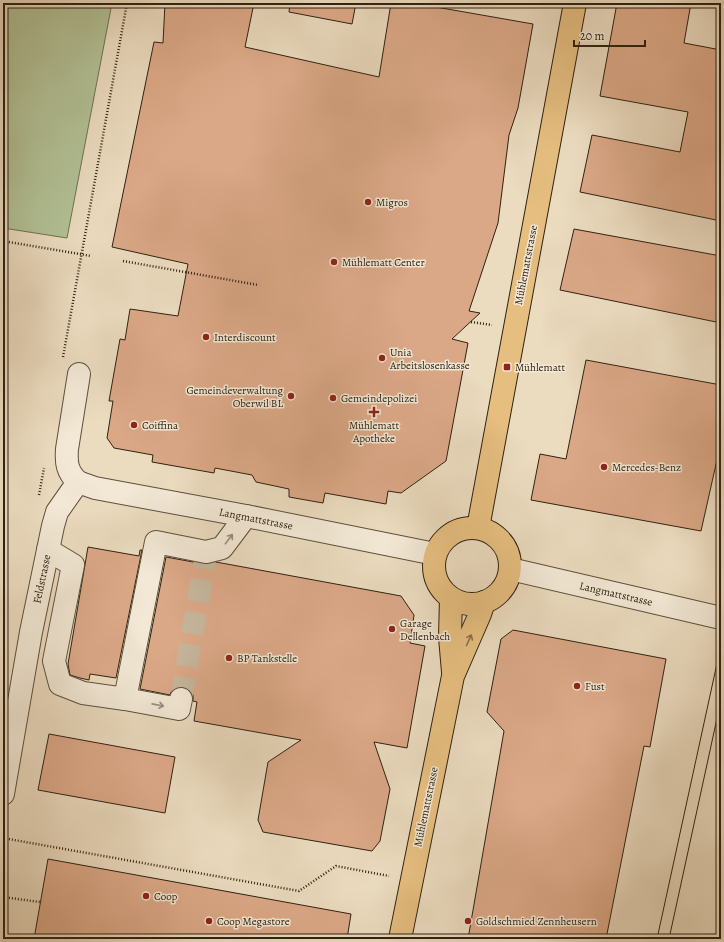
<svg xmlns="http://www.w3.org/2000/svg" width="724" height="942" font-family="Alegreya,serif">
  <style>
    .green { fill: #b2c196; stroke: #707154 }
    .building { fill: #dba887; stroke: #2f2111 }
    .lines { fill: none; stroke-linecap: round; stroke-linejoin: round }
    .minor-tunnel { stroke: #c5b69c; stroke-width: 22; stroke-dasharray: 22 11; stroke-linecap: butt }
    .minor-casing { stroke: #5e503c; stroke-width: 24 }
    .major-casing { stroke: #2f2111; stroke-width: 24 }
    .path { stroke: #2f2111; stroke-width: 2.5; stroke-dasharray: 1 2; stroke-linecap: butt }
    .minor { stroke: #f2e8d5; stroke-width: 22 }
    .major { stroke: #e6be80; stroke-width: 22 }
    .tram { stroke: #2f2111; stroke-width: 1 }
    .oneway { stroke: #9a8e7d }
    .oneway2 { stroke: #8a7048 }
    .poi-dot { fill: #8f2418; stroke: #f2e8d5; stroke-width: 1.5 }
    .labels { text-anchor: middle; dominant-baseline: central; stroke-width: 3; stroke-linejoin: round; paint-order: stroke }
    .poi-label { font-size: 11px; fill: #2f2111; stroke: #f2e8d5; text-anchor: start }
    .street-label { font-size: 11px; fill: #2f2111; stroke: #f2e8d5 }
  </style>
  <rect width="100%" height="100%" fill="#ebdbbf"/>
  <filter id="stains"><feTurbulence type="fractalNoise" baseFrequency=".005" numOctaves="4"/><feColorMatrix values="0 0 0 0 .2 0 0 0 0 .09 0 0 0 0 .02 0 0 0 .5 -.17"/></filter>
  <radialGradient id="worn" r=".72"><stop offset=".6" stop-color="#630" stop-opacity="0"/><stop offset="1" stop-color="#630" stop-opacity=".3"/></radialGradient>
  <polygon class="green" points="3,3 112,3 67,238 3,228"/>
  <g class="building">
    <polygon points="165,3 254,3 245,47 379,77 391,3 413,3 533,24 518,108 509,135 498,223 469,311 480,313 452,339 468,343 446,461 401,493 388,491 386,504 325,493 323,503 289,497 289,489 256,482 252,475 215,468 214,473 152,462 153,455 114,448 107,438 113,401 109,401 120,339 125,340 130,309 178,316 188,264 112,247 154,42 163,43"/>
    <polygon points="290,3 356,3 352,24 289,12"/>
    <polygon points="617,3 691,3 684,43 721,50 721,221 580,192 592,135 680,152 688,112 600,96"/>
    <polygon points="574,229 721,256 721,323 560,290"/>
    <polygon points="586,360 721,385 721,442 701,531 531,500 540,454 566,459"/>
    <polygon points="88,547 139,556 140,550 142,550 116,678 90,674 89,680 80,678 70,675 68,664"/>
    <polygon points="166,557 204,564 216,562 401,596 414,615 410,643 425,646 407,748 374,742 390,789 380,841 372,851 263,832 258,820 268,762 301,740 194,721 197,702 193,701 193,695 190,690 184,687 177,687 172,690 170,695 140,689"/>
    <polygon points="513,630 666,659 650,747 644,746 606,939 468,939 504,731 487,712 501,639"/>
    <polygon points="49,734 175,757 165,813 38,790"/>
    <polygon points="48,859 351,914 347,939 34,939"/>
  </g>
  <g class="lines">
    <polyline class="minor-tunnel" points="181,699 205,560"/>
    <g class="minor-casing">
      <g id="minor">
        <polyline points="78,482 95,488 246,516 435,554"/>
        <polyline points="48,550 73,565 54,661 60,684 83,693 125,699 156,542 206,552 222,548 246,516"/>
        <polyline points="510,569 721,618"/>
        <polyline points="125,699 179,709 181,699"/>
        <path d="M 3,794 L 31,632 L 53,526 L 57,512 L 78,482 C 67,472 66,463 67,449 L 79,374"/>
      </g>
    </g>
    <g class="major-casing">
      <g id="major">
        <circle cx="472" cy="566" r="38"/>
        <polyline points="478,528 575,3"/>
        <polyline points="451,598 450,637 453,672"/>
        <polyline points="400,939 453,676 480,614 484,602"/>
      </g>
    </g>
    <g class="path">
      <polyline points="3,241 91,256"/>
      <polyline points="123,261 258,285"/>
      <polyline points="471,322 492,325"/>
      <polyline points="63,357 127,3"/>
      <polyline points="39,495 44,468"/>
      <polyline points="3,838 299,891 336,866 389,876"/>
      <polyline points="3,897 40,902"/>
    </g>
    <use href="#minor" class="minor"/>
    <use href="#major" class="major"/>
    <g class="tram">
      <polyline points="657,939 721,645"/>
      <polyline points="669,939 721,700"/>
    </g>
  </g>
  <defs><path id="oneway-shaft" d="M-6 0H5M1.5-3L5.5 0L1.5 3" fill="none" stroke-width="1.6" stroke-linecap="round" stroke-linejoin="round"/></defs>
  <g class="oneway">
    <use href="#oneway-shaft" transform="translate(229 539) rotate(-53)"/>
    <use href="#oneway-shaft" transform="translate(158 705) rotate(11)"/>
  </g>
  <use class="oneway2" href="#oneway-shaft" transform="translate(469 640) rotate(-66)"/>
  <g class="poi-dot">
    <circle cx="368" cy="202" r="4"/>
    <circle cx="334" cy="262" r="4"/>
    <circle cx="206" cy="337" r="4"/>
    <circle cx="382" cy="358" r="4"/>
    <rect x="503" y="363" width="8" height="8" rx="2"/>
    <circle cx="291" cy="396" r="4"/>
    <circle cx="333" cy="398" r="4"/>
    <path d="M372 406h4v4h4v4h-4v4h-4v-4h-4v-4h4z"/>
    <circle cx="134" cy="425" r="4"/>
    <circle cx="604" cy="467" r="4"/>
    <circle cx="392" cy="629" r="4"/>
    <circle cx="229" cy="658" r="4"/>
    <circle cx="577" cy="686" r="4"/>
    <circle cx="146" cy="896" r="4"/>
    <circle cx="209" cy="921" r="4"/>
    <circle cx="468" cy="921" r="4"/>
  </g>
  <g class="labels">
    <g class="poi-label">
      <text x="376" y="202">Migros</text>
      <text x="342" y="262">Mühlematt Center</text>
      <text x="214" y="337">Interdiscount</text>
      <text x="390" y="352">Unia<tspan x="390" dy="13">Arbeitslosenkasse</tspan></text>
      <text x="515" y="367">Mühlematt</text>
      <text x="283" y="390" text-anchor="end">Gemeindeverwaltung<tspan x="283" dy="13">Oberwil BL</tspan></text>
      <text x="341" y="398">Gemeindepolizei</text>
      <text x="142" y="425">Coiffina</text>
      <text x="374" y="425" text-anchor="middle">Mühlematt<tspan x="374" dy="13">Apotheke</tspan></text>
      <text x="612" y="467">Mercedes-Benz</text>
      <text x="400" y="623">Garage<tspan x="400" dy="13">Dellenbach</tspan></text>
      <text x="237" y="658">BP Tankstelle</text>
      <text x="585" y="686">Fust</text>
      <text x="154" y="896">Coop</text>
      <text x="217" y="921">Coop Megastore</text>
      <text x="476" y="921">Goldschmied Zennheusern</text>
    </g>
    <g class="street-label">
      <text transform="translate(526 265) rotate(-79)">Mühlemattstrasse</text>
      <text transform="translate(256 519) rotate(11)">Langmattstrasse</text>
      <text transform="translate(42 579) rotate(-78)">Feldstrasse</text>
      <text transform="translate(616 594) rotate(13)">Langmattstrasse</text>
      <text transform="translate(426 807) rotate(-78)">Mühlemattstrasse</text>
    </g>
  </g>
  <rect width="724" height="942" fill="none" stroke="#ebdbbf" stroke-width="16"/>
  <rect x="4" y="4" width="716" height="934" fill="none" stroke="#2f2111" stroke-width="2"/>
  <rect x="8" y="8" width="708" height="926" fill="none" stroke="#2f2111"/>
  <path d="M574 40v6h71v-6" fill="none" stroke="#2f2111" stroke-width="2"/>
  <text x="580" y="40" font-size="12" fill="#2f2111" stroke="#f2e8d5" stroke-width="3" paint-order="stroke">20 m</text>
  <rect width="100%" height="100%" filter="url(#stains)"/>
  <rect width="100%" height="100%" fill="url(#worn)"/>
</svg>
